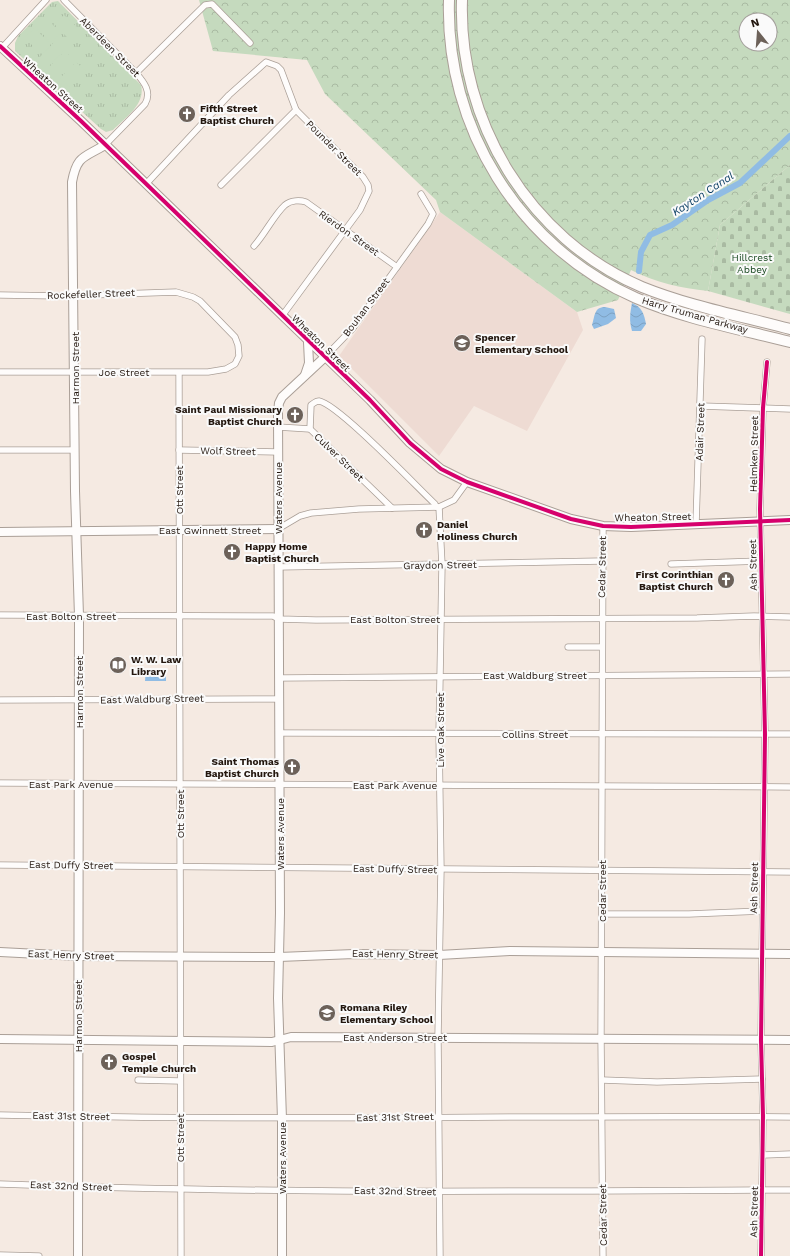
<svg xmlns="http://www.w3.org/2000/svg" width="790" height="1256" font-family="'Work Sans',sans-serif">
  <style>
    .education { fill: #eedbd3 }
    .forest { fill: url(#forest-crowns); fill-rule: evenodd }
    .cemetery { fill: url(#cemetery-stones) }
    .park { fill: url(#park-tufts) }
    .pitch { fill: #c5dabe }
    .water { fill: url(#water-waves) }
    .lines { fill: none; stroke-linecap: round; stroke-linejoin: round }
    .canal { stroke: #90bce4; stroke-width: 6 }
    .minor-casing { stroke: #aa9f97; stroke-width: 7 }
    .secondary-casing { stroke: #aa9f97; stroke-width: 10 }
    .motorway-casing { stroke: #aa9f97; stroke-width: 12 }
    .minor { stroke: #fefcfb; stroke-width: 5.5 }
    .secondary { stroke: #fefcfb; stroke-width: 8 }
    .motorway { stroke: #fefcfb; stroke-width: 10 }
    .cycleway-casing { stroke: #fafafa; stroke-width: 6 }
    .cycleway { stroke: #d6006c; stroke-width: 4 }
    .labels { text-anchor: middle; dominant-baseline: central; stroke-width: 4; stroke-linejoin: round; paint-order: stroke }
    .street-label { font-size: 10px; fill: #23170f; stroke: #fafafa }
    .poi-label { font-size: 10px; font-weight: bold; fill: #23170f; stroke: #fafafa; text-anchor: start }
    .park-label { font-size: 10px; fill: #15461d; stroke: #fafafa }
    .water-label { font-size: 11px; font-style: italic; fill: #03385f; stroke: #fafafa }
  </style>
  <defs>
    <pattern id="forest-crowns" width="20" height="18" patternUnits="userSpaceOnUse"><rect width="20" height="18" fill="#c5dabe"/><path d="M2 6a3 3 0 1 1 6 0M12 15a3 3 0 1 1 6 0" fill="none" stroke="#a9baa2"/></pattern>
    <pattern id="cemetery-stones" width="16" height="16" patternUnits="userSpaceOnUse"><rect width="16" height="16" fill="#c5dabe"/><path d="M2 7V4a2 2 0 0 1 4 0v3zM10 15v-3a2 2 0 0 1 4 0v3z" fill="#a9baa2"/></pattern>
    <pattern id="park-tufts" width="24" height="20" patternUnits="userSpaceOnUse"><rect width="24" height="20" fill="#c5dabe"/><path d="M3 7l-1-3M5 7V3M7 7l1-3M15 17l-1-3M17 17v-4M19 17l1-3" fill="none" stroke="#a9baa2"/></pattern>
    <pattern id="water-waves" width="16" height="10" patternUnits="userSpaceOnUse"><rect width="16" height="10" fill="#90bce4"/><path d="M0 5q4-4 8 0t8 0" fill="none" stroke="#7ca1c2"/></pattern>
  </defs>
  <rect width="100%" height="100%" fill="#f5eae2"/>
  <polygon class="education" points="440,212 577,312 583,330 527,431 474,406 439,456 339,356"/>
  <path class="forest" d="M 199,0 L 790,0 L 790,165 L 720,225 L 708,291 C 681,288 656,283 631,270 L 618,300 L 577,312 L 440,212 L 436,200 L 325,94 L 307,60 L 213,51 ZM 746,20 L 770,20 L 770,44 L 746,44 Z"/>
  <polygon class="cemetery" points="790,165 790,314 708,291 720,225"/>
  <path class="park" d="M 58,1 L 141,85 C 146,104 125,118 113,130 L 106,132 L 101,129 L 15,51 L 15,43 L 18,36 L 52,2 Z"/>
  <g class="pitch">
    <polygon points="64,15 80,30 70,40 54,24"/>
    <polygon points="45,17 61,33 51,42 35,27"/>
    <polygon points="34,28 51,44 41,54 25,38"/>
    <polygon points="55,41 64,50 48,67 39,58"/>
    <polygon points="65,51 75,61 59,77 49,67"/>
    <polygon points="76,62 86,71 70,87 60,78"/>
  </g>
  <g class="water">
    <path d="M 632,303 C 642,307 644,314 646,324 L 641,331 L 632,331 C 629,321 630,313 632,303 Z"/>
    <path d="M 605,307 L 614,309 L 616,318 L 608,324 L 594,329 L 592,325 C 595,316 594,307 605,307 Z"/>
    <polygon points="146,669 166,670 166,681 145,681"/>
  </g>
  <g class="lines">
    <polyline class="canal" points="639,271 641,252 650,235 672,225 708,200 740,183 790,136"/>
    <g class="minor-casing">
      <g id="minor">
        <path d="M 64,0 L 136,73 C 144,82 152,92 145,104 L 105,145"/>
        <polyline points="2,48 46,0"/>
        <polyline points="136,73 205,5 212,4 250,43"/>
        <polyline points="146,184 229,95 266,62 277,66 281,70 296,110 363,177 368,185 369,191 360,210 282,316"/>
        <polyline points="221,185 296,110"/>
        <path d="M 254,246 C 265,234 274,215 285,205 C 291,200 300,200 306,202 L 397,267"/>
        <polyline points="0,295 62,296 176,292 193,297 200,301 235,337 238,345 239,356 235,364 226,369 208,372 0,372"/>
        <polyline points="325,357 353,328 428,224 433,214 421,194"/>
        <polyline points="179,373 181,1256"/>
        <polyline points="701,406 790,409"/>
        <polyline points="278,427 310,429 392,508"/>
        <path d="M 310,429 L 311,405 C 314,403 316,401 319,401 C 338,404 416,486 435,504 L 436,507"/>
        <polyline points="0,450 75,450"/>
        <polyline points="179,450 278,452"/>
        <polyline points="439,507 442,565 439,734 441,869 438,1037 440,1256"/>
        <polyline points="696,524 702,339"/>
        <polyline points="603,526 601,1038 603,1256"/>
        <polyline points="278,529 300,516 311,513 359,509 439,507 454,500 467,482"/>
        <polyline points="671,564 761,561"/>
        <polyline points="278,567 602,561"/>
        <polyline points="0,615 273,616 279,619 316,620 697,618 754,616 790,617"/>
        <polyline points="568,647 602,647"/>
        <polyline points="279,678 790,674"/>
        <polyline points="0,700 279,699"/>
        <polyline points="280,733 790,734"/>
        <polyline points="0,783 790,787"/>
        <polyline points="0,865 790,872"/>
        <polyline points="602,914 689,914 762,911"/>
        <polyline points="138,1080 180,1081"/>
        <polyline points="602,1080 657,1082 762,1079"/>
        <path d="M 0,1115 C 263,1121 527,1115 790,1117"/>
        <polyline points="763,1155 790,1154"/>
        <path d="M 0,1184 C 263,1194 527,1191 790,1190"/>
        <polyline points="0,1255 39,1256"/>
        <polyline points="761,1256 763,1116 761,1040 765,734 760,509 763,408 767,362"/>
      </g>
    </g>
    <g class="secondary-casing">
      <g id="secondary">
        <polyline points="0,46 81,121 370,400 410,443 441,469 467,482 571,519 603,526 631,527 790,520"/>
        <polyline points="305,375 309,363 308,342"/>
        <polyline points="0,532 278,529"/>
        <polyline points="0,952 78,956 279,957 354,954 439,955 510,951 790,954"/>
        <polyline points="0,1039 272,1042 291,1037 790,1040"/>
        <path d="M 78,1256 L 79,616 L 75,491 L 72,182 C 77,155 84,158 105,145"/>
        <polyline points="282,1256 282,1119 278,998 280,913 278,412 279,403 282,397 325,357"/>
      </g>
    </g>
    <g class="motorway-casing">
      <g id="motorway">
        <path d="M 449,0 C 445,127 519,247 636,298 C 685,319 739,329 790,342"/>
        <path d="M 462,0 C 458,121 529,239 642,287 C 689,306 741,316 790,329"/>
      </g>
    </g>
    <use href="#minor" class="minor"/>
    <use href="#secondary" class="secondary"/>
    <use href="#motorway" class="motorway"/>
    <g class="cycleway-casing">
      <g id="cycleway">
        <polyline points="0,46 81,121 370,400 410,443 441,469 467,482 571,519 603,526 631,527 790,520"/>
        <polyline points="761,1256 763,1116 761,1040 765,734 760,509 763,408 767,362"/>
      </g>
    </g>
    <use href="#cycleway" class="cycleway"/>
  </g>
  <defs>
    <g id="church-disc" transform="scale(0.9)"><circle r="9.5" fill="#6c6159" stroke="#fafafa"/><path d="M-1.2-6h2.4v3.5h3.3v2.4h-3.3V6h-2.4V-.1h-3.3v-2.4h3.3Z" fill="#fff"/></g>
    <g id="school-disc" transform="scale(0.9)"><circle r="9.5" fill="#6c6159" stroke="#fafafa"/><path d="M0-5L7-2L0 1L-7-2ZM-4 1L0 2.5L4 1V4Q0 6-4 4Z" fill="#fff"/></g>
    <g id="library-disc" transform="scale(0.9)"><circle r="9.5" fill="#6c6159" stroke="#fafafa"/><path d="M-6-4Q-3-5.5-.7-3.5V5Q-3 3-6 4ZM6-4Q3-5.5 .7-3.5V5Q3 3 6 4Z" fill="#fff"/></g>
  </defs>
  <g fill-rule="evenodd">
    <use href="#church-disc" x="187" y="114"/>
    <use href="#school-disc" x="462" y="343"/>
    <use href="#church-disc" x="295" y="415"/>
    <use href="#church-disc" x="424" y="530"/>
    <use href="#church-disc" x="232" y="552"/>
    <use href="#church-disc" x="726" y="580"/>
    <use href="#library-disc" x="118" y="665"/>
    <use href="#church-disc" x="292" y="767"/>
    <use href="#school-disc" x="327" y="1013"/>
    <use href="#church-disc" x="109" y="1062"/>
  </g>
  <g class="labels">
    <g class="street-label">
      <text transform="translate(110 47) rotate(45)">Aberdeen Street</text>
      <text transform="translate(53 85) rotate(42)">Wheaton Street</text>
      <text transform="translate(334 148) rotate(45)">Pounder Street</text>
      <text transform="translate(349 233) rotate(35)">Rierdon Street</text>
      <text transform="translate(91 294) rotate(-2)">Rockefeller Street</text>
      <text transform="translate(366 307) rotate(-53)">Bouhan Street</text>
      <text transform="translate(695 315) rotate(16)">Harry Truman Parkway</text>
      <text transform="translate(321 343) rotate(44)">Wheaton Street</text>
      <text transform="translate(75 368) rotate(-90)">Harmon Street</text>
      <text x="124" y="372">Joe Street</text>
      <text transform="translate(700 432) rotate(-88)">Adair Street</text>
      <text transform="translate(228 451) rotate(1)">Wolf Street</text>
      <text transform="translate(754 454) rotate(-89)">Helmken Street</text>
      <text transform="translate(339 457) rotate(44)">Culver Street</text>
      <text transform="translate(179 490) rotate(-90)">Ott Street</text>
      <text transform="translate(278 498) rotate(-90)">Waters Avenue</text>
      <text transform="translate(653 517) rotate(-1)">Wheaton Street</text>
      <text x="210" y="530">East Gwinnett Street</text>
      <text transform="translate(440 565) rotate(-1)">Graydon Street</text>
      <text transform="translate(753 565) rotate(-91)">Ash Street</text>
      <text transform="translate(602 567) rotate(-89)">Cedar Street</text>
      <text x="71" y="616">East Bolton Street</text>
      <text x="395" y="619">East Bolton Street</text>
      <text x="535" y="675">East Waldburg Street</text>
      <text transform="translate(79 692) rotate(-90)">Harmon Street</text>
      <text transform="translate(152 699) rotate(-1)">East Waldburg Street</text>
      <text transform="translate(440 730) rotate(-90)">Live Oak Street</text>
      <text x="535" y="734">Collins Street</text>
      <text x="71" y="784">East Park Avenue</text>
      <text x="395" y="785">East Park Avenue</text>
      <text transform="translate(180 814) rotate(-90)">Ott Street</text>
      <text transform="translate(280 834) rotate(-90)">Waters Avenue</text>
      <text transform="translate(71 865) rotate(1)">East Duffy Street</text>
      <text transform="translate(395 869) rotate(1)">East Duffy Street</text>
      <text transform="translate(754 888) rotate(-89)">Ash Street</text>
      <text transform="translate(602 891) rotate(-90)">Cedar Street</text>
      <text transform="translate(395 954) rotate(1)">East Henry Street</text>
      <text transform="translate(71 955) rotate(2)">East Henry Street</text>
      <text transform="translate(78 1016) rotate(-90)">Harmon Street</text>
      <text x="395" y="1037">East Anderson Street</text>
      <text transform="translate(71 1116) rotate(1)">East 31st Street</text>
      <text transform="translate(395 1117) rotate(-1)">East 31st Street</text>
      <text transform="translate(180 1138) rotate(-90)">Ott Street</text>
      <text transform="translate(282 1158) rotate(-90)">Waters Avenue</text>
      <text transform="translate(71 1186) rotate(2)">East 32nd Street</text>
      <text transform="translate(395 1191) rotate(1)">East 32nd Street</text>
      <text transform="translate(754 1212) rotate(-89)">Ash Street</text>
      <text transform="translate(603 1215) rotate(-91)">Cedar Street</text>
    </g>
    <g class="poi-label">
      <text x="200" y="108">Fifth Street<tspan x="200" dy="12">Baptist Church</tspan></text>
      <text x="475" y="337">Spencer<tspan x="475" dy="12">Elementary School</tspan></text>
      <text x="282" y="409" text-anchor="end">Saint Paul Missionary<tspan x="282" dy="12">Baptist Church</tspan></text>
      <text x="437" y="524">Daniel<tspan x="437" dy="12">Holiness Church</tspan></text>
      <text x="245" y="546">Happy Home<tspan x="245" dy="12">Baptist Church</tspan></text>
      <text x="713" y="574" text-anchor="end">First Corinthian<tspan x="713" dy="12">Baptist Church</tspan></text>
      <text x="131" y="659">W. W. Law<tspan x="131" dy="12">Library</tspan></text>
      <text x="279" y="761" text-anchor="end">Saint Thomas<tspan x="279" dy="12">Baptist Church</tspan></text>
      <text x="340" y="1007">Romana Riley<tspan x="340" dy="12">Elementary School</tspan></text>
      <text x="122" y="1056">Gospel<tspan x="122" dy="12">Temple Church</tspan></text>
    </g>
    <g class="park-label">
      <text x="752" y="257">Hillcrest<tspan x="752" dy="12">Abbey</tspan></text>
    </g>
    <g class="water-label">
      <text transform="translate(703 194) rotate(-33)">Kayton Canal</text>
    </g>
  </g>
  <g transform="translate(758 32) rotate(343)"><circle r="19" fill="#fafafa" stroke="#a49f9c"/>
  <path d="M0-3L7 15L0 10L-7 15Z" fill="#6c6159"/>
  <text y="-6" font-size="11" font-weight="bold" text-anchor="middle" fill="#23170f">N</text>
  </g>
</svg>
